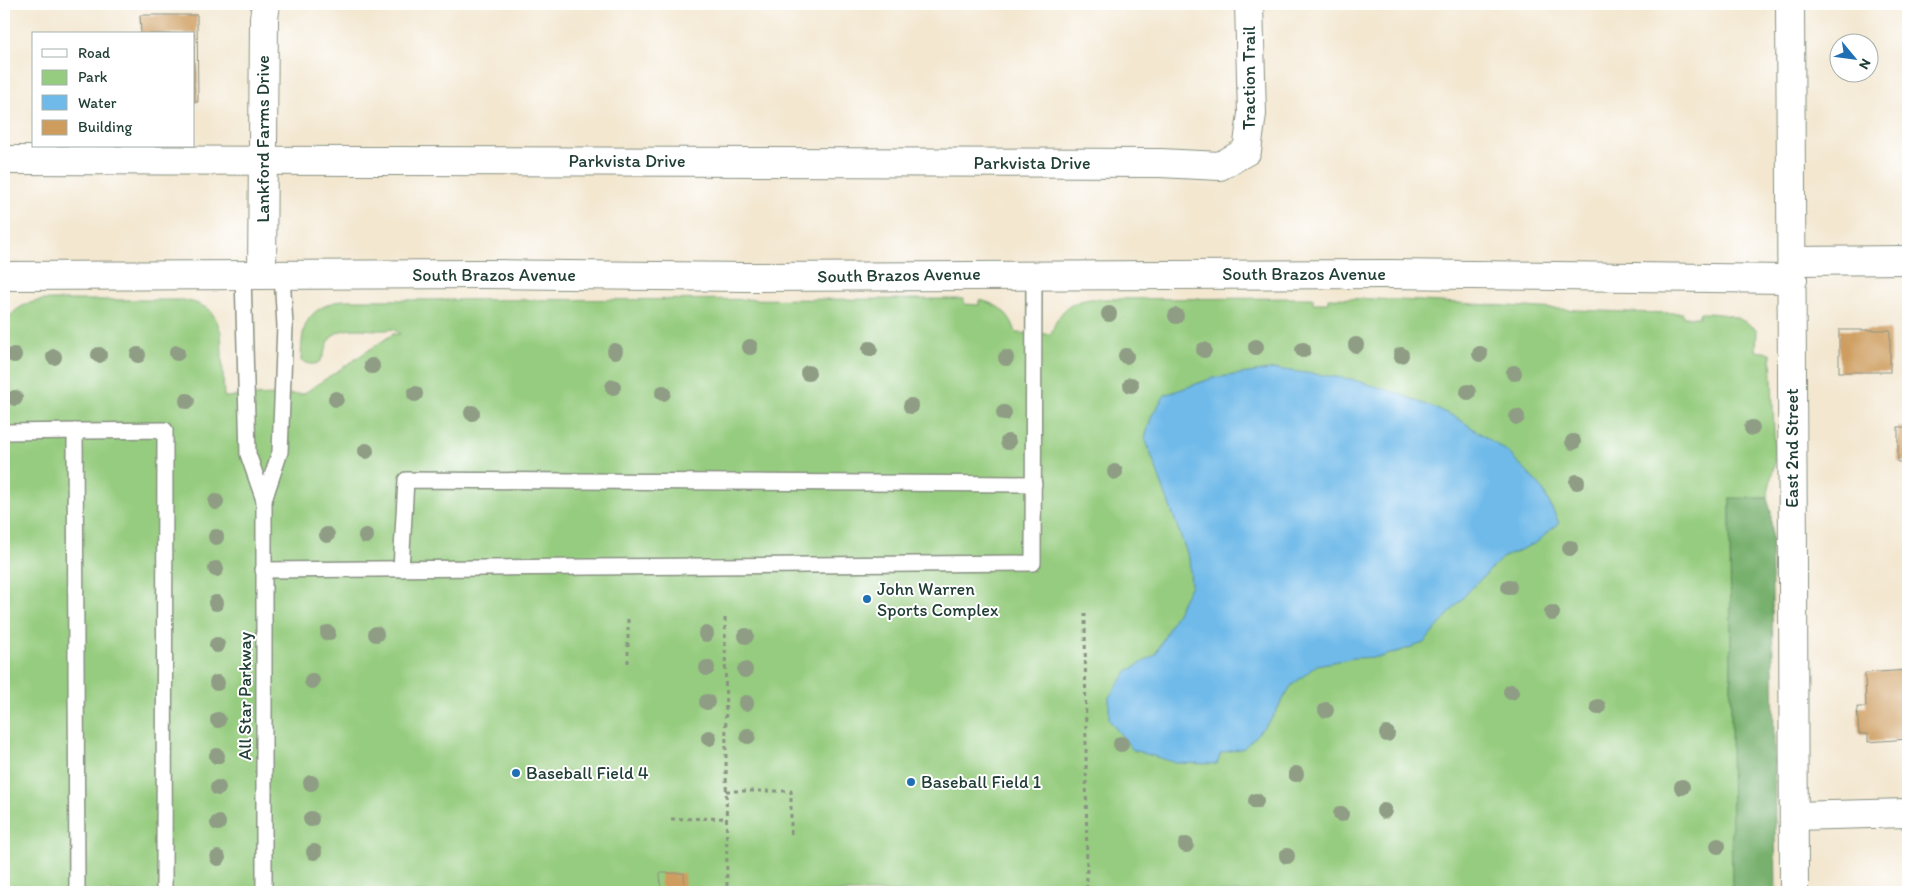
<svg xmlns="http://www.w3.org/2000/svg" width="1912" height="896" font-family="Itim,sans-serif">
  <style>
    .green { fill: #96cc7f; stroke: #5a845a }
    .forest { fill: #78b06e; stroke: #4c7651 }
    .water { fill: #70bae9; stroke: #487c8e }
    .building { fill: #ce9d5e }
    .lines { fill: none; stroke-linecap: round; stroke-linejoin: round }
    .lane-casing { stroke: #899282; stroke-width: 18 }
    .street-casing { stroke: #899282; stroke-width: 30 }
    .secondary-casing { stroke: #899282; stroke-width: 30 }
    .path { stroke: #899282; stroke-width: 3; stroke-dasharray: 4 4; stroke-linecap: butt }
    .lane { stroke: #fff; stroke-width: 15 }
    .street { stroke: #fff; stroke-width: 28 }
    .secondary { stroke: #fff; stroke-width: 28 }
    .tree { fill: #8f9d85 }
    .poi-dot { fill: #1f6fb2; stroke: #fff; stroke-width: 2 }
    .labels { text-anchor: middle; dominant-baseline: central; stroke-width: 4; stroke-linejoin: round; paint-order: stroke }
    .street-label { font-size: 18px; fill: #1f3d34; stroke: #fff }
    .poi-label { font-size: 18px; fill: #1f3d34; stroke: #fff; text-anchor: start }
  </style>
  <rect width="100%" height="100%" fill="#fff"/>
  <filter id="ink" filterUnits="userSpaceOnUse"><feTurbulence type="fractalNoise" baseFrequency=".02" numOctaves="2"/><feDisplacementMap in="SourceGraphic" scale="10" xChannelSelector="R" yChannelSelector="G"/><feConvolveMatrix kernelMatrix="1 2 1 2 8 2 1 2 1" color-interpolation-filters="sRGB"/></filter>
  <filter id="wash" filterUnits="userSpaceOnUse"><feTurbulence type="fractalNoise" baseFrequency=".0096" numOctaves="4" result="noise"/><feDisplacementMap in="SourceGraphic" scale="20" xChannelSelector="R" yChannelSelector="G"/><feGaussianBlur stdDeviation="1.12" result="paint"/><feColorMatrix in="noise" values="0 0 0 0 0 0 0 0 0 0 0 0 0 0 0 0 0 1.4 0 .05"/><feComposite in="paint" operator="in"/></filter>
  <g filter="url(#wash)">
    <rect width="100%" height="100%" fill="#f3e7d0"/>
    <path class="green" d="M 1313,298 L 1313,303 L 1328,303 L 1328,298 C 1446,299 1565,313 1683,313 L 1684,317 L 1699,317 L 1699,313 C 1722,313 1739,315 1757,330 L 1756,351 L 1771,353 L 1775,461 L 1767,498 L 1730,499 L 1732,892 L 4,892 L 4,328 C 10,310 24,303 43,300 L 184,300 L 196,303 L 209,309 L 216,319 L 221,332 L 224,397 L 303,394 L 393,334 L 400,334 L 393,329 C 375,333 351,324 335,334 C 321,343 329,374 301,361 C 302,325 304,310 342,300 L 964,299 L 964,304 L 979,305 L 979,300 C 999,304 1011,314 1016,333 L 1051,334 C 1058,313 1068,302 1090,299 Z"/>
    <polygon class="forest" points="1730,498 1767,498 1771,512 1776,892 1732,892"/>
    <polygon class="water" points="1276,369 1351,379 1395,392 1456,417 1508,452 1542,488 1559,523 1536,543 1502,558 1468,592 1424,643 1381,657 1354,658 1317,665 1291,686 1272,718 1244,748 1221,753 1217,764 1176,763 1133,750 1109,720 1109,697 1128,671 1155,655 1191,585 1189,559 1145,438 1152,415 1165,395 1213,378"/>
    <g id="blocks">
      <g class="building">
        <polygon points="140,15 197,15 198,102 194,102 194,34 141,34"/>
        <rect x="1839" y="330" width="51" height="42"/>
        <rect x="1898" y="427" width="10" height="35"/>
        <polygon points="1908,670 1908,739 1868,742 1868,734 1859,734 1857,707 1866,707 1865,673"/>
        <polygon points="660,873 684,873 685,892 661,892"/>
      </g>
    </g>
  </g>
  <g filter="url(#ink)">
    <use href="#blocks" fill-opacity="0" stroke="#899282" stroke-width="1"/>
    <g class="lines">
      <g class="lane-casing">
        <g id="lane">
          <polyline points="243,276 248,454 264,500"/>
          <polyline points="75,431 77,892"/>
          <polyline points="4,432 165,430 164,892"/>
          <polyline points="401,569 406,480 1034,484"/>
          <polyline points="263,570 1033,563 1034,274"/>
          <polyline points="264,892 264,500 280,452 285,326 282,275"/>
        </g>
      </g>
      <g class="street-casing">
        <g id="street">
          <polyline points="4,160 1160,163 1220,166 1247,151 1252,114 1249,4"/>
          <polyline points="1793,261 1908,260"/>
          <polyline points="262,275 264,18 266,4"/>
          <polyline points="4,276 486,274 746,277 1388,274 1793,279"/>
          <polyline points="1794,816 1908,813"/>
        </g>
      </g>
      <g class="secondary-casing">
        <path id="secondary" d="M 1790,4 C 1794,300 1792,596 1794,892"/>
      </g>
      <g class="path">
        <polyline points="1085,613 1087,892"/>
        <polyline points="725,618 727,892"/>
        <polyline points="628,663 628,615"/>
        <polyline points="726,791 791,791 791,837"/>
        <polyline points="671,819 726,818"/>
      </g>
      <use href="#lane" class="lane"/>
      <use href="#street" class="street"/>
      <use href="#secondary" class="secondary"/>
    </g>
    <g class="tree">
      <circle cx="1109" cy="314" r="8"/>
      <circle cx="1176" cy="316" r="8"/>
      <circle cx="1356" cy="345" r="8"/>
      <circle cx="750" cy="347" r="8"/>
      <circle cx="1256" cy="347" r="8"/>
      <circle cx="870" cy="349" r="8"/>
      <circle cx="1204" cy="350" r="8"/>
      <circle cx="1303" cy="350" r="8"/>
      <circle cx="615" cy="351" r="8"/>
      <circle cx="177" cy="353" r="8"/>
      <circle cx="1480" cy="354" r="8"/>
      <circle cx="14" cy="355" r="8"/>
      <circle cx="99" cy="355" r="8"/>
      <circle cx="138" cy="355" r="8"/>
      <circle cx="1401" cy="355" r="8"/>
      <circle cx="1126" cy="356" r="8"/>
      <circle cx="54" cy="357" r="8"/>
      <circle cx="1006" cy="358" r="8"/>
      <circle cx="372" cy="366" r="8"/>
      <circle cx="808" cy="373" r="8"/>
      <circle cx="1514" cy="373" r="8"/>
      <circle cx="1131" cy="385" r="8"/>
      <circle cx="613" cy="387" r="8"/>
      <circle cx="1468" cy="392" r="8"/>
      <circle cx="663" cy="393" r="8"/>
      <circle cx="415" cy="394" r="8"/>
      <circle cx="15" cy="398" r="8"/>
      <circle cx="336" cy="399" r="8"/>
      <circle cx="187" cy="401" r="8"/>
      <circle cx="911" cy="406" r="8"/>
      <circle cx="472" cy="413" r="8"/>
      <circle cx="1004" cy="413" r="8"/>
      <circle cx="1517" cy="417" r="8"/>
      <circle cx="1752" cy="428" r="8"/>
      <circle cx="1008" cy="442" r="8"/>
      <circle cx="1573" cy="442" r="8"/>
      <circle cx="366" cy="451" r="8"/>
      <circle cx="1115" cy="472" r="8"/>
      <circle cx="1577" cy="482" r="8"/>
      <circle cx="216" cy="502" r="8"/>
      <circle cx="327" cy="535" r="8"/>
      <circle cx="366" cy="536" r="8"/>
      <circle cx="216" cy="537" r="8"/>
      <circle cx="1570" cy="548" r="8"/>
      <circle cx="216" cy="569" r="8"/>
      <circle cx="1509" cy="587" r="8"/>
      <circle cx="216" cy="603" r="8"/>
      <circle cx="1552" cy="613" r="8"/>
      <circle cx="328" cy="633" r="8"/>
      <circle cx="376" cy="634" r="8"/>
      <circle cx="706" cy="634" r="8"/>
      <circle cx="746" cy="636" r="8"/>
      <circle cx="217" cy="645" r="8"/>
      <circle cx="707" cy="668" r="8"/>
      <circle cx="745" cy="670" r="8"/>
      <circle cx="312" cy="681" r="8"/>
      <circle cx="217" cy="683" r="8"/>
      <circle cx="1511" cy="692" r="8"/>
      <circle cx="707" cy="702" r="8"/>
      <circle cx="746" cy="703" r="8"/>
      <circle cx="1598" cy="707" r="8"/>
      <circle cx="1326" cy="710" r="8"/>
      <circle cx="218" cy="720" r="8"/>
      <circle cx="1387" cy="734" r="8"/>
      <circle cx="748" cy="736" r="8"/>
      <circle cx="709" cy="738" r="8"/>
      <circle cx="1121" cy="744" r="8"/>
      <circle cx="217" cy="756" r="8"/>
      <circle cx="1296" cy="774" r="8"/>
      <circle cx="311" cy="783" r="8"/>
      <circle cx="1682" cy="787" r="8"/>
      <circle cx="218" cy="788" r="8"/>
      <circle cx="1256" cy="801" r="8"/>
      <circle cx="1384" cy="811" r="8"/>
      <circle cx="1341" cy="814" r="8"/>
      <circle cx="311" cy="819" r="8"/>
      <circle cx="218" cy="823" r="8"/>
      <circle cx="1186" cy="845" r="8"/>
      <circle cx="1718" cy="846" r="8"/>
      <circle cx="314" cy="852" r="8"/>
      <circle cx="1287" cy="856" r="8"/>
      <circle cx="218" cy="858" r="8"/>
    </g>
  </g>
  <g class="poi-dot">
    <circle cx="867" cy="599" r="5"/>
    <circle cx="516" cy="773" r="5"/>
    <circle cx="911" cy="782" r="5"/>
  </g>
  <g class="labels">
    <g class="street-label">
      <text transform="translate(1249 78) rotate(-90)">Traction Trail</text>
      <text transform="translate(263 139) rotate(-90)">Lankford Farms Drive</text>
      <text x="627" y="161">Parkvista Drive</text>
      <text x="1032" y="163">Parkvista Drive</text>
      <text x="1304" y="274">South Brazos Avenue</text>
      <text x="494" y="275">South Brazos Avenue</text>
      <text transform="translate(899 275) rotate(-1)">South Brazos Avenue</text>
      <text transform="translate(1792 448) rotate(-90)">East 2nd Street</text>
      <text transform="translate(245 696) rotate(-90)">All Star Parkway</text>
    </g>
    <g class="poi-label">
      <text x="877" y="589">John Warren<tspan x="877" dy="21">Sports Complex</tspan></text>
      <text x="526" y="773">Baseball Field 4</text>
      <text x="921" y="782">Baseball Field 1</text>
    </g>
  </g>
  <rect width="1912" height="896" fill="none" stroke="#fff" stroke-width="20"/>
  <rect x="32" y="32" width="162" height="115" fill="#ffffff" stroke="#a5b1ae"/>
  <rect x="42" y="49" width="25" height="8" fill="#ffffff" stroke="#a5b1ae"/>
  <text x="78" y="58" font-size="15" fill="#1f3d34">Road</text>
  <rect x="42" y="70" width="25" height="15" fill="#96cc7f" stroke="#a5b1ae"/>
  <text x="78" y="82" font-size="15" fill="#1f3d34">Park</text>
  <rect x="42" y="95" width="25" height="15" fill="#70bae9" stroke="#a5b1ae"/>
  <text x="78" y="108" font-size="15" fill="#1f3d34">Water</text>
  <rect x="42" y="120" width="25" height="15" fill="#ce9d5e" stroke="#a5b1ae"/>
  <text x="78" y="132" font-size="15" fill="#1f3d34">Building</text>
  <g transform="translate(1854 58) rotate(119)"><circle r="24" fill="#ffffff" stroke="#a5b1ae"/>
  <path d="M0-4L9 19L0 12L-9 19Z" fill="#1f6fb2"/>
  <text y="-8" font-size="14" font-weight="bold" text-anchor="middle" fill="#1f3d34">N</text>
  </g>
</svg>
